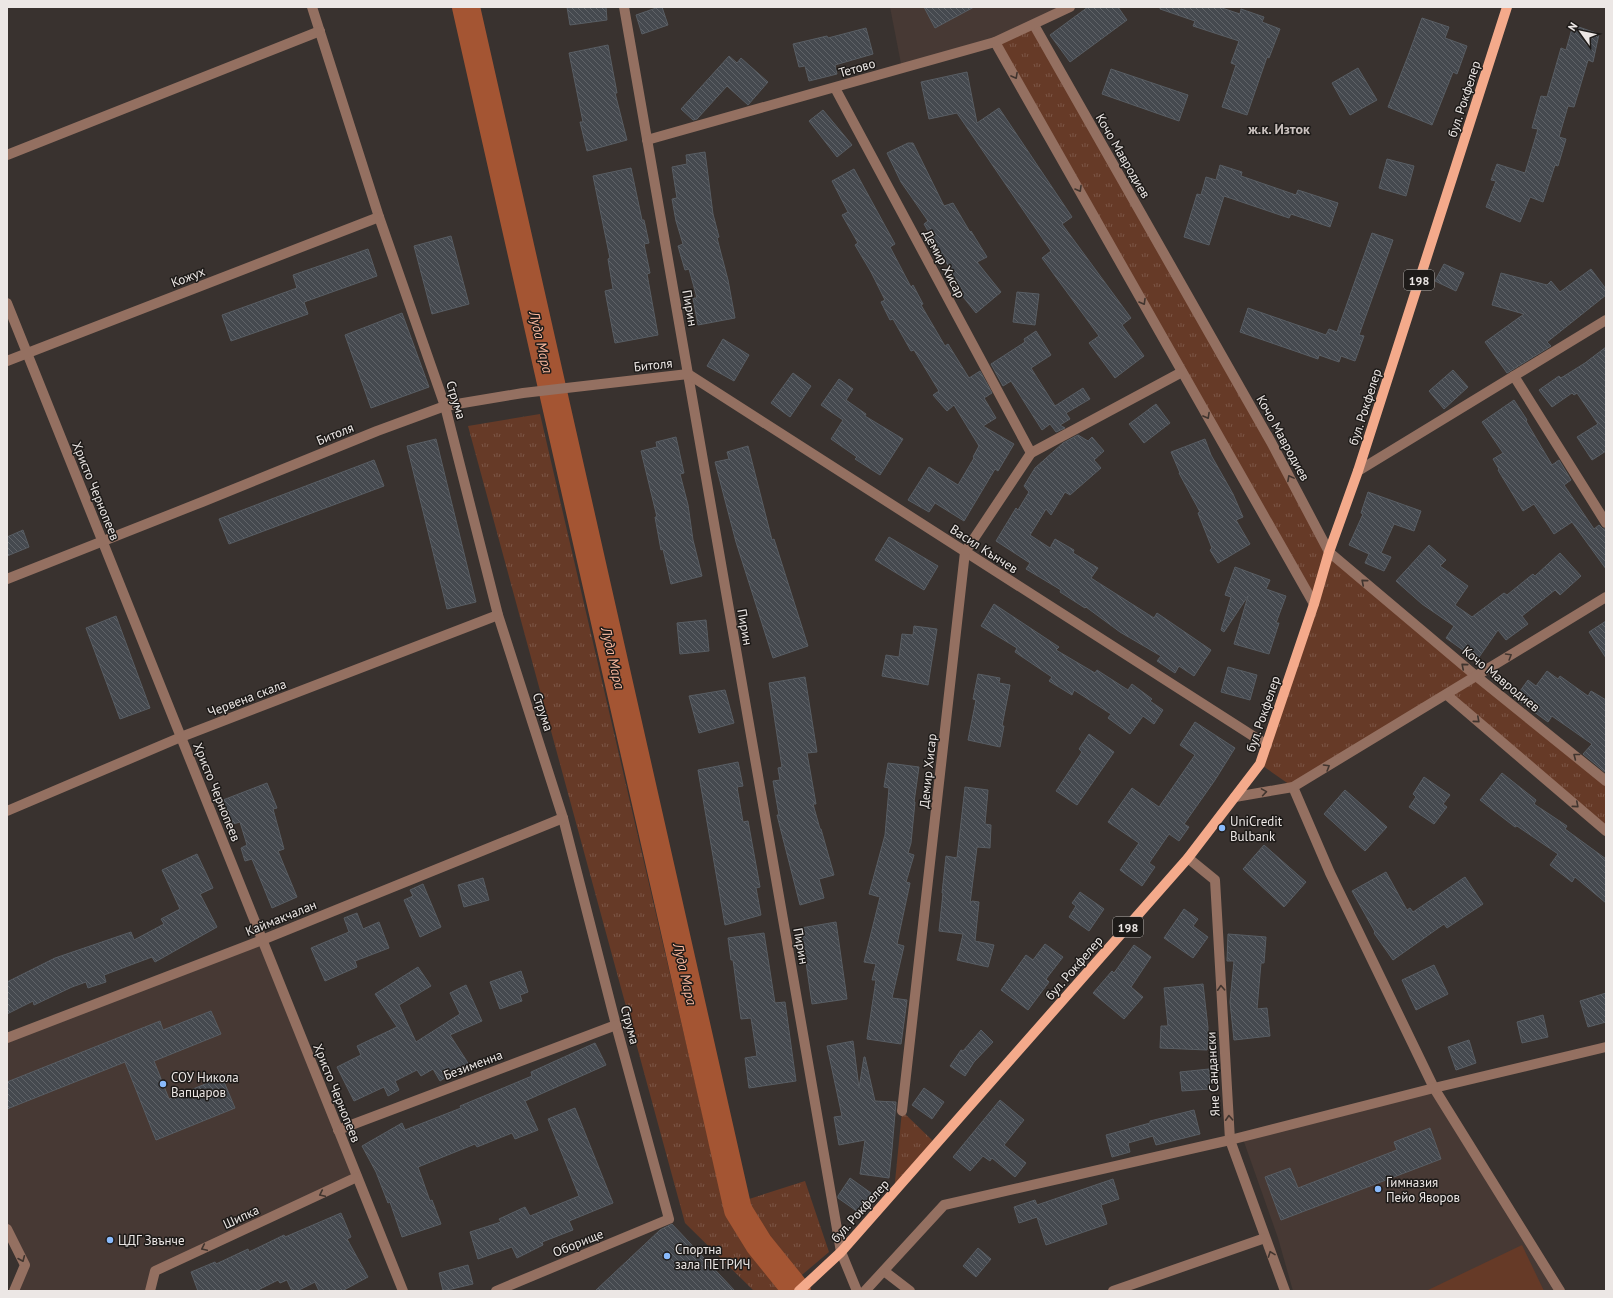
<svg xmlns="http://www.w3.org/2000/svg" width="1613" height="1298" font-family="'PT Sans',sans-serif">
  <style>
    .built { fill: #473934 }
    .grass { fill: url(#grass-tufts) }
    .garden { fill: #663a27 }
    .lines { fill: none; stroke-linecap: round; stroke-linejoin: round }
    .river { stroke: #a45533; stroke-width: 28 }
    .building { fill: url(#building-back-hatch); stroke: #585d63 }
    .minor { stroke: #947061; stroke-width: 10 }
    .major { stroke: #f4aa8b; stroke-width: 10 }
    .oneway { stroke: #41352f }
    .poi-dot { fill: #89bafc; stroke: #1e1b19; stroke-width: 1.5 }
    .labels { text-anchor: middle; dominant-baseline: central; stroke-width: 3; stroke-linejoin: round; paint-order: stroke }
    .shield { fill: #1e1b19; stroke: #aeaaa8; stroke-width: 1 }
    .shield-label { font-size: 12px; font-weight: bold; fill: #ece7e5 }
    .street-label { font-size: 13px; fill: #ece7e5; stroke: #1e1b19 }
    .poi-label { font-size: 13px; fill: #ece7e5; stroke: #1e1b19; text-anchor: start }
    .neighbourhood-label { font-size: 14px; font-weight: bold; fill: #cac1be; stroke: #1e1b19 }
    .water-label { font-size: 14px; font-style: italic; fill: #fcb99e; stroke: #1e1b19 }
  </style>
  <defs>
    <pattern id="grass-tufts" width="24" height="20" patternUnits="userSpaceOnUse"><rect width="24" height="20" fill="#663a27"/><path d="M3 7l-1-3M5 7V3M7 7l1-3M15 17l-1-3M17 17v-4M19 17l1-3" fill="none" stroke="#7c5646"/></pattern>
    <pattern id="building-back-hatch" width="6" height="6" patternUnits="userSpaceOnUse"><rect width="6" height="6" fill="#45494f"/><path d="M-1 5l2 2M0 0l6 6M5-1l2 2" fill="none" stroke="#606368"/></pattern>
  </defs>
  <rect width="100%" height="100%" fill="#39322f"/>
  <g class="built">
    <polygon points="890,7 1070,7 1034,25 902,69"/>
    <polygon points="262,940 357,1177 155,1271 150,1291 14,1291 25,1265 7,1229 7,1038"/>
    <polygon points="1434,1088 1560,1291 1293,1291 1278,1238 1243,1139"/>
  </g>
  <g class="grass">
    <polygon points="1034,25 1329,552 1606,781 1606,831 1447,695 1293,787 1260,764 1314,604 995,42"/>
    <polygon points="540,414 724,1207 805,1181 829,1252 783,1291 754,1291 685,1223 468,426"/>
    <polygon points="902,1111 936,1144 894,1192"/>
  </g>
  <polygon class="garden" points="1522,1245 1544,1291 1426,1291"/>
  <g class="lines">
    <polyline class="river" points="466,7 738,1210 759,1244 797,1291"/>
  </g>
  <g class="building">
    <polygon points="567,7 606,7 607,20 570,25"/>
    <polygon points="659,7 662,7 668,25 642,34 636,15"/>
    <polygon points="924,7 974,7 935,28"/>
    <polygon points="1088,7 1118,7 1127,20 1070,62 1050,35"/>
    <polygon points="1160,7 1219,7 1240,14 1241,9 1264,17 1262,22 1280,29 1269,58 1267,57 1247,115 1222,107 1236,65 1231,63 1239,41 1193,26 1195,21 1160,9"/>
    <polygon points="1422,18 1449,27 1445,38 1467,46 1457,74 1453,72 1432,125 1388,107 1408,56"/>
    <polygon points="1573,25 1599,34 1593,62 1588,60 1574,107 1568,106 1559,137 1566,139 1558,166 1555,165 1543,202 1530,197 1520,222 1486,207 1496,181 1491,180 1497,164 1525,173 1538,129 1532,128 1541,96 1547,97 1561,48 1566,50"/>
    <polygon points="866,28 873,54 835,65 837,74 809,81 805,66 799,67 793,44 827,36 828,38"/>
    <polygon points="608,45 617,93 615,93 627,140 587,151 580,122 583,122 569,53"/>
    <polygon points="729,56 737,63 741,58 768,82 748,105 727,86 697,119 693,120 681,109"/>
    <polygon points="1358,68 1377,100 1350,115 1332,83"/>
    <polygon points="1111,69 1188,95 1179,121 1102,94"/>
    <polygon points="967,72 977,123 999,108 1072,217 1062,224 1131,318 1122,325 1144,356 1115,378 1089,343 1099,336 1042,258 1051,251 957,113 929,119 921,82"/>
    <polygon points="823,110 852,145 837,157 809,121"/>
    <polygon points="908,143 913,143 944,206 953,203 970,232 971,231 987,257 977,262 1001,292 976,313 960,293 963,291 924,224 928,221 901,182 887,153"/>
    <polygon points="705,152 713,214 719,237 717,238 728,280 735,318 698,325 693,298 697,298 689,269 685,270 678,246 683,244 676,221 672,199 677,198 672,167 687,164 686,155"/>
    <polygon points="1387,159 1414,166 1406,196 1379,188"/>
    <polygon points="1220,165 1242,172 1241,176 1296,195 1298,190 1338,203 1330,227 1291,214 1289,218 1224,196 1209,245 1184,237 1197,194 1201,195 1206,177 1216,180"/>
    <polygon points="631,168 642,220 644,220 649,243 644,244 650,273 647,274 658,335 615,343 605,291 613,289 608,259 610,258 593,176"/>
    <polygon points="854,169 895,244 890,247 911,287 913,285 923,304 921,305 945,346 948,344 969,378 980,371 992,393 984,398 996,418 983,426 1014,444 998,471 995,469 964,521 935,503 929,512 908,500 929,467 958,485 974,458 973,457 979,446 954,405 947,411 933,395 939,391 914,350 911,351 893,319 890,320 881,302 885,300 871,272 855,245 858,243 842,215 848,212 832,181"/>
    <polygon points="1372,233 1393,240 1359,335 1364,336 1355,361 1341,356 1339,362 1319,355 1318,359 1240,332 1248,308 1326,335 1329,329 1337,332"/>
    <polygon points="451,236 469,304 432,314 414,246"/>
    <polygon points="368,249 377,276 304,302 308,314 231,341 222,315 297,288 293,275"/>
    <polygon points="1444,264 1464,273 1456,291 1435,281"/>
    <polygon points="1591,269 1606,289 1606,295 1547,342 1551,346 1507,373 1485,342 1524,314 1492,305 1501,273 1547,285 1551,281 1560,292"/>
    <polygon points="1017,292 1039,294 1035,325 1013,322"/>
    <polygon points="402,313 429,387 371,408 345,335"/>
    <polygon points="1036,331 1051,355 1031,368 1055,406 1083,388 1090,399 1066,413 1070,419 1060,425 1065,428 1056,432 1050,424 1042,430 1011,381 1003,386 991,364 1025,342 1024,339"/>
    <polygon points="723,339 749,355 734,381 707,366"/>
    <polygon points="1606,347 1606,451 1592,460 1577,437 1598,424 1577,393 1574,395 1572,393 1552,407 1539,390 1559,376 1561,378 1585,363"/>
    <polygon points="1453,370 1468,387 1444,409 1429,391"/>
    <polygon points="793,373 811,386 790,417 771,403"/>
    <polygon points="839,379 853,389 846,400 866,414 865,416 903,439 880,475 855,459 857,457 831,439 843,420 821,405"/>
    <polygon points="1514,400 1527,420 1526,421 1552,465 1559,460 1571,480 1564,485 1594,529 1599,525 1603,529 1606,529 1606,569 1572,522 1554,534 1534,504 1523,511 1498,470 1499,469 1493,459 1503,453 1482,422"/>
    <polygon points="1156,404 1170,423 1144,443 1129,424"/>
    <polygon points="1078,435 1088,441 1092,437 1104,451 1094,460 1101,468 1070,495 1065,492 1051,515 1046,509 1030,535 1050,548 1055,539 1074,550 1073,553 1098,568 1091,578 1154,618 1157,613 1211,650 1194,676 1179,666 1175,673 1157,661 1161,656 1120,632 1086,607 1085,608 1060,592 1061,590 1026,569 1030,563 996,541 1016,508 1018,510 1029,492 1024,486 1035,468 1063,443"/>
    <polygon points="676,437 684,473 680,474 688,505 693,540 702,576 671,584 663,549 661,550 655,517 657,517 641,451 657,447 656,442"/>
    <polygon points="436,439 476,602 447,609 407,446"/>
    <polygon points="1205,439 1211,455 1233,494 1243,517 1236,520 1250,544 1218,563 1210,550 1212,548 1198,513 1200,512 1179,473 1180,473 1171,452"/>
    <polygon points="748,446 772,540 774,539 808,646 773,658 736,542 715,462 729,459 727,452"/>
    <polygon points="374,460 384,486 229,544 219,519"/>
    <polygon points="1368,492 1421,511 1414,531 1394,524 1381,553 1391,557 1384,571 1365,563 1369,554 1349,545 1363,514 1361,513"/>
    <polygon points="23,530 29,547 7,556 7,537"/>
    <polygon points="889,537 938,566 924,590 875,560"/>
    <polygon points="1429,545 1446,560 1440,566 1468,586 1455,605 1472,617 1504,593 1507,595 1533,574 1535,576 1560,553 1581,576 1560,595 1555,590 1522,616 1528,624 1506,640 1498,630 1477,660 1446,638 1454,626 1422,604 1396,581"/>
    <polygon points="1235,567 1270,580 1266,589 1286,596 1276,623 1279,623 1269,654 1234,644 1248,596 1224,632 1221,630 1231,597 1225,595"/>
    <polygon points="994,604 1059,647 1056,650 1095,673 1097,670 1128,690 1132,684 1152,699 1150,701 1163,710 1154,724 1143,716 1130,734 1108,718 1111,714 1074,690 1072,695 1049,681 1052,677 1015,652 1017,648 981,626"/>
    <polygon points="116,616 150,708 120,719 86,628"/>
    <polygon points="706,620 709,651 680,654 677,623"/>
    <polygon points="1606,621 1606,658 1589,632"/>
    <polygon points="914,626 937,629 928,685 882,676 886,655 899,657 902,634 913,635"/>
    <polygon points="1228,667 1257,675 1250,700 1221,692"/>
    <polygon points="1547,671 1558,679 1560,676 1588,696 1591,691 1606,700 1606,773 1583,754 1592,744 1552,716 1548,722 1515,698 1528,680 1536,686"/>
    <polygon points="978,674 1000,678 999,683 1010,685 1002,726 1004,726 1000,747 968,740 976,700 973,699"/>
    <polygon points="805,677 817,752 807,753 816,804 813,804 820,829 821,829 834,875 819,879 824,898 800,905 777,815 779,815 773,781 780,780 778,768 782,767 769,683"/>
    <polygon points="725,690 734,723 699,733 689,696"/>
    <polygon points="1195,722 1235,748 1215,780 1184,824 1189,827 1179,841 1169,834 1149,863 1155,867 1142,886 1120,870 1139,843 1108,822 1132,788 1159,807 1195,755 1180,745"/>
    <polygon points="1089,734 1114,752 1077,805 1056,791 1082,752 1079,749"/>
    <polygon points="738,762 743,786 737,787 743,822 748,821 760,887 756,888 761,915 725,925 698,770"/>
    <polygon points="888,763 919,767 914,802 915,802 911,843 908,853 914,855 906,882 910,883 897,944 904,946 892,998 907,1000 901,1044 867,1039 876,980 872,980 876,964 864,962 880,897 869,894 885,835 889,788 884,787"/>
    <polygon points="1502,773 1536,800 1534,804 1567,826 1565,829 1606,859 1606,903 1575,877 1572,882 1550,865 1558,854 1517,826 1515,827 1480,800"/>
    <polygon points="1424,777 1450,795 1443,804 1447,807 1434,824 1409,807 1416,797 1413,794"/>
    <polygon points="267,783 277,808 273,809 284,849 278,851 297,897 272,908 252,859 245,861 241,848 247,845 240,822 233,824 223,800"/>
    <polygon points="965,787 988,790 985,824 991,825 990,848 977,847 970,904 972,901 979,902 975,941 994,945 988,967 957,960 963,934 939,931 943,893 942,893 946,856 957,858"/>
    <polygon points="1345,790 1387,827 1365,851 1324,814"/>
    <polygon points="1264,845 1306,882 1284,907 1243,869"/>
    <polygon points="197,854 213,888 200,894 217,927 155,962 152,957 104,975 106,982 88,988 86,982 72,987 34,1005 33,1001 7,1014 7,982 55,958 131,932 134,940 164,924 161,919 180,909 162,870"/>
    <polygon points="1386,872 1407,910 1410,908 1413,912 1465,877 1483,904 1447,928 1444,924 1393,960 1374,933 1375,932 1352,891"/>
    <polygon points="483,878 489,900 464,907 458,885"/>
    <polygon points="423,884 441,927 420,937 404,900 413,896 410,890"/>
    <polygon points="1080,892 1104,909 1089,931 1069,917 1076,906 1072,903"/>
    <polygon points="1184,909 1198,919 1193,926 1208,937 1193,958 1164,938"/>
    <polygon points="357,913 363,929 379,922 389,948 355,961 357,967 325,981 311,948 349,932 344,918"/>
    <polygon points="836,922 847,999 812,1004 801,928"/>
    <polygon points="764,933 775,1003 785,1002 796,1081 749,1088 745,1058 757,1056 751,1018 741,1019 733,960 731,960 728,938"/>
    <polygon points="1228,934 1266,937 1264,963 1261,963 1257,1009 1267,1008 1270,1036 1234,1040 1230,1002 1234,961 1227,961"/>
    <polygon points="1045,944 1063,957 1046,979 1049,982 1028,1010 1001,990 1026,955 1033,960"/>
    <polygon points="1134,945 1151,957 1131,987 1143,997 1124,1019 1093,993 1112,971 1114,973"/>
    <polygon points="1434,965 1448,994 1416,1010 1402,980"/>
    <polygon points="418,967 431,986 399,1005 416,1042 460,1014 450,993 466,985 482,1021 450,1035 468,1063 440,1081 433,1069 421,1076 417,1070 395,1081 399,1090 388,1096 384,1087 354,1101 337,1067 361,1055 357,1046 397,1027 375,994"/>
    <polygon points="521,971 528,992 520,995 522,1001 500,1009 490,982"/>
    <polygon points="1203,984 1208,1028 1207,1050 1160,1048 1161,1026 1168,1026 1164,988"/>
    <polygon points="1606,993 1606,1022 1588,1027 1580,1001"/>
    <polygon points="211,1011 221,1034 154,1061 169,1099 222,1077 235,1108 156,1140 125,1062 7,1109 7,1082 160,1021 163,1030"/>
    <polygon points="1543,1015 1548,1037 1522,1043 1517,1022"/>
    <polygon points="981,1030 993,1042 974,1062 965,1076 950,1066 961,1050 963,1051"/>
    <polygon points="1469,1040 1476,1063 1456,1070 1448,1047"/>
    <polygon points="853,1041 859,1088 864,1057 865,1057 875,1101 896,1102 892,1149 889,1178 860,1174 865,1140 839,1145 834,1117 842,1116 827,1046"/>
    <polygon points="595,1043 606,1065 525,1101 538,1130 515,1139 512,1133 477,1147 475,1144 418,1167 430,1201 432,1200 441,1224 402,1237 390,1202 388,1203 376,1172 362,1146 402,1123 405,1130 461,1108 460,1106 532,1076 531,1072"/>
    <polygon points="1209,1069 1210,1089 1182,1091 1180,1072"/>
    <polygon points="924,1088 944,1102 932,1119 912,1105"/>
    <polygon points="1000,1100 1024,1120 1004,1145 1026,1163 1015,1177 992,1158 990,1161 983,1156 970,1171 953,1157"/>
    <polygon points="575,1108 613,1203 569,1221 573,1230 542,1242 543,1245 517,1258 512,1247 478,1259 470,1232 501,1222 499,1219 525,1207 530,1216 579,1196 548,1119"/>
    <polygon points="1194,1110 1200,1134 1156,1145 1153,1136 1128,1143 1130,1152 1112,1157 1106,1135 1150,1123 1150,1121"/>
    <polygon points="1430,1128 1441,1159 1281,1220 1265,1177 1290,1168 1298,1188 1397,1150 1394,1142"/>
    <polygon points="850,1178 871,1193 858,1212 838,1198 838,1196"/>
    <polygon points="1113,1179 1119,1199 1101,1205 1107,1224 1046,1245 1037,1217 1019,1223 1014,1207 1035,1200 1037,1205"/>
    <polygon points="341,1213 351,1237 347,1239 368,1277 342,1291 319,1291 315,1282 297,1291 292,1291 287,1280 280,1283 278,1280 256,1291 198,1291 191,1272 215,1262 216,1264 248,1249 249,1252 284,1235 285,1237"/>
    <polygon points="672,1224 735,1291 595,1291 660,1230"/>
    <polygon points="978,1248 991,1259 976,1277 963,1266"/>
    <polygon points="468,1265 473,1284 443,1291 439,1273"/>
  </g>
  <g class="lines">
    <g class="minor">
      <polyline points="312,7 379,217 445,406 498,615 563,818 616,1025 669,1219 496,1291"/>
      <polyline points="624,7 841,1252 857,1291"/>
      <polyline points="1034,25 1271,442 1329,552 1476,676 1606,781"/>
      <polyline points="995,42 1314,604"/>
      <polyline points="835,88 1031,453"/>
      <polyline points="647,140 995,42 1070,7"/>
      <polyline points="7,155 320,31"/>
      <polyline points="7,303 403,1291"/>
      <polyline points="7,361 379,217"/>
      <polyline points="1514,376 1606,523"/>
      <polyline points="1358,471 1606,320"/>
      <polyline points="7,579 202,502 377,431 445,406 523,393 688,374 1267,745"/>
      <polyline points="1447,695 1606,831"/>
      <polyline points="1293,787 1330,873 1434,1088 1560,1291"/>
      <polyline points="1235,797 1293,787 1606,597"/>
      <polyline points="7,811 181,737 498,615"/>
      <polyline points="1188,858 1215,880 1230,1140 1285,1291"/>
      <polyline points="7,1038 262,940 563,818"/>
      <polyline points="902,1111 965,552 1031,453 1182,372"/>
      <polyline points="338,1130 616,1025"/>
      <polyline points="7,1229 25,1265 14,1291"/>
      <polyline points="884,1271 910,1291"/>
      <polyline points="150,1291 155,1271 357,1177"/>
      <polyline points="865,1291 944,1205 1230,1140 1434,1088 1606,1047"/>
      <polyline points="1113,1291 1265,1238"/>
    </g>
    <polyline class="major" points="799,1291 841,1252 1188,858 1260,764 1314,604 1329,552 1358,471 1507,7"/>
  </g>
  <defs><path id="oneway-chevron" d="M-2-3.5L2.5 0L-2 3.5" fill="none" stroke-width="1.6" stroke-linecap="round" stroke-linejoin="round"/></defs>
  <g class="oneway">
    <use href="#oneway-chevron" transform="translate(1015 76) rotate(61)"/>
    <use href="#oneway-chevron" transform="translate(1079 189) rotate(60)"/>
    <use href="#oneway-chevron" transform="translate(1143 302) rotate(60)"/>
    <use href="#oneway-chevron" transform="translate(1207 416) rotate(61)"/>
    <use href="#oneway-chevron" transform="translate(1290 478) rotate(-118)"/>
    <use href="#oneway-chevron" transform="translate(1364 582) rotate(-140)"/>
    <use href="#oneway-chevron" transform="translate(1509 656) rotate(-31)"/>
    <use href="#oneway-chevron" transform="translate(1464 666) rotate(-140)"/>
    <use href="#oneway-chevron" transform="translate(1477 720) rotate(41)"/>
    <use href="#oneway-chevron" transform="translate(1576 756) rotate(-142)"/>
    <use href="#oneway-chevron" transform="translate(1327 767) rotate(-31)"/>
    <use href="#oneway-chevron" transform="translate(1264 792) rotate(-9)"/>
    <use href="#oneway-chevron" transform="translate(1576 805) rotate(41)"/>
    <use href="#oneway-chevron" transform="translate(1221 988) rotate(-93)"/>
    <use href="#oneway-chevron" transform="translate(1229 1118) rotate(-93)"/>
    <use href="#oneway-chevron" transform="translate(322 1194) rotate(155)"/>
    <use href="#oneway-chevron" transform="translate(204 1248) rotate(155)"/>
    <use href="#oneway-chevron" transform="translate(1271 1254) rotate(-110)"/>
    <use href="#oneway-chevron" transform="translate(22 1259) rotate(67)"/>
  </g>
  <g class="poi-dot">
    <circle cx="1222" cy="828" r="4"/>
    <circle cx="163" cy="1084" r="4"/>
    <circle cx="1378" cy="1189" r="4"/>
    <circle cx="110" cy="1240" r="4"/>
    <circle cx="667" cy="1256" r="4"/>
  </g>
  <g class="labels">
    <g class="shield">
      <rect x="1404" y="270" width="30" height="20" rx="3"/>
      <rect x="1113" y="917" width="30" height="20" rx="3"/>
    </g>
    <g class="shield-label">
      <text x="1419" y="280">198</text>
      <text x="1128" y="927">198</text>
    </g>
    <g class="street-label">
      <text transform="translate(857 68) rotate(-16)">Тетово</text>
      <text transform="translate(1464 99) rotate(-72)">бул. Рокфелер</text>
      <text transform="translate(1123 156) rotate(60)">Кочо Мавродиев</text>
      <text transform="translate(944 264) rotate(62)">Демир Хисар</text>
      <text transform="translate(188 277) rotate(-21)">Кожух</text>
      <text transform="translate(690 308) rotate(80)">Пирин</text>
      <text transform="translate(653 365) rotate(-6)">Битоля</text>
      <text transform="translate(456 400) rotate(73)">Струма</text>
      <text transform="translate(1365 407) rotate(-72)">бул. Рокфелер</text>
      <text transform="translate(335 434) rotate(-22)">Битоля</text>
      <text transform="translate(1283 438) rotate(61)">Кочо Мавродиев</text>
      <text transform="translate(96 491) rotate(68)">Христо Чернопеев</text>
      <text transform="translate(984 549) rotate(33)">Васил Кънчев</text>
      <text transform="translate(745 627) rotate(80)">Пирин</text>
      <text transform="translate(1501 679) rotate(39)">Кочо Мавродиев</text>
      <text transform="translate(247 698) rotate(-21)">Червена скала</text>
      <text transform="translate(543 712) rotate(72)">Струма</text>
      <text transform="translate(1263 714) rotate(-71)">бул. Рокфелер</text>
      <text transform="translate(928 771) rotate(-84)">Демир Хисар</text>
      <text transform="translate(217 792) rotate(68)">Христо Чернопеев</text>
      <text transform="translate(281 918) rotate(-22)">Каймакчалан</text>
      <text transform="translate(801 946) rotate(80)">Пирин</text>
      <text transform="translate(1074 968) rotate(-49)">бул. Рокфелер</text>
      <text transform="translate(630 1025) rotate(75)">Струма</text>
      <text transform="translate(473 1065) rotate(-21)">Безименна</text>
      <text transform="translate(1213 1074) rotate(-93)">Яне Сандански</text>
      <text transform="translate(337 1093) rotate(68)">Христо Чернопеев</text>
      <text transform="translate(860 1211) rotate(-48)">бул. Рокфелер</text>
      <text transform="translate(241 1217) rotate(-25)">Шипка</text>
      <text transform="translate(578 1243) rotate(-22)">Оборище</text>
    </g>
    <g class="poi-label">
      <text x="1230" y="821">UniCredit<tspan x="1230" dy="15">Bulbank</tspan></text>
      <text x="171" y="1077">СОУ Никола<tspan x="171" dy="15">Вапцаров</tspan></text>
      <text x="1386" y="1182">Гимназия<tspan x="1386" dy="15">Пейо Яворов</tspan></text>
      <text x="118" y="1240">ЦДГ Звънче</text>
      <text x="675" y="1249">Спортна<tspan x="675" dy="15">зала ПЕТРИЧ</tspan></text>
    </g>
    <g class="neighbourhood-label">
      <text x="1279" y="129">ж.к. Изток</text>
    </g>
    <g class="water-label">
      <text transform="translate(541 342) rotate(77)">Луда Мара</text>
      <text transform="translate(613 658) rotate(77)">Луда Мара</text>
      <text transform="translate(685 974) rotate(77)">Луда Мара</text>
    </g>
  </g>
  <rect width="1613" height="1298" fill="none" stroke="#ece7e5" stroke-width="16"/>
  <g transform="translate(1581 32) rotate(303)" stroke="#1e1b19" stroke-width="3" paint-order="stroke">
  <path d="M0-3L7 15L0 10L-7 15Z" fill="#ece7e5"/>
  <text y="-6" font-size="11" font-weight="bold" text-anchor="middle" fill="#ece7e5">N</text>
  </g>
</svg>
